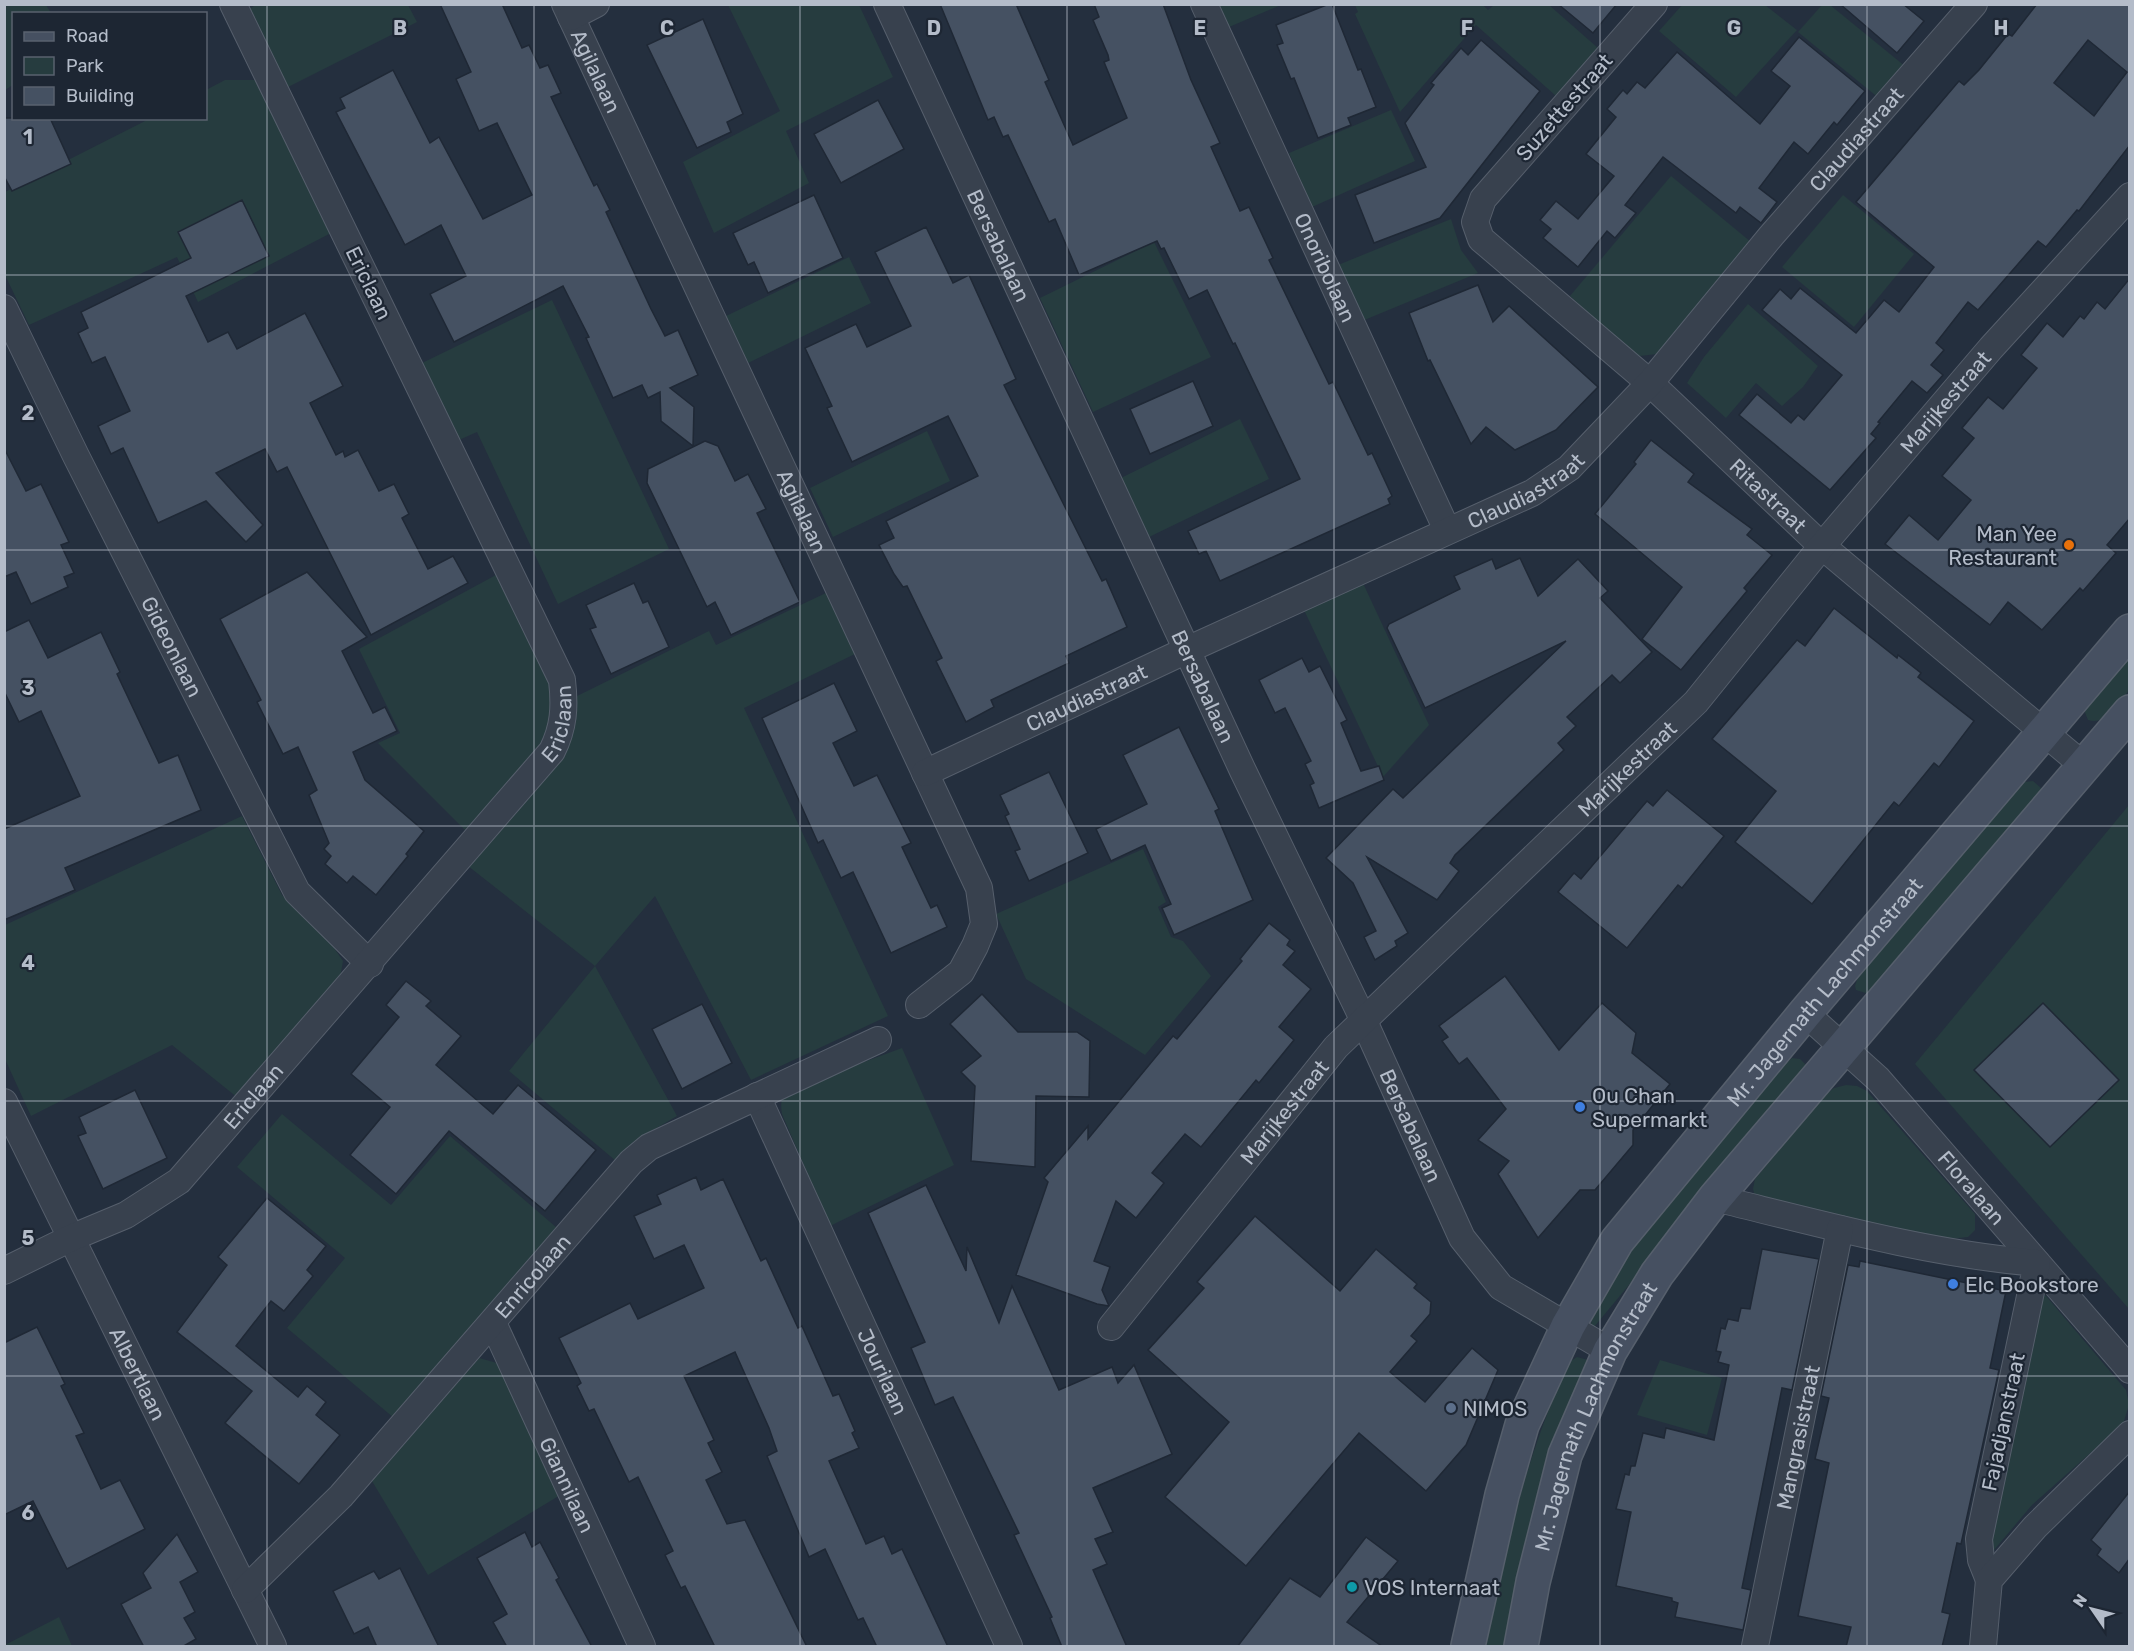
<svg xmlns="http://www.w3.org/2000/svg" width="2134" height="1651" font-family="Rubik,sans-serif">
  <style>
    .green { fill: #263c3f }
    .building { fill: #455162; stroke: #1f2835; stroke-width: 1.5; fill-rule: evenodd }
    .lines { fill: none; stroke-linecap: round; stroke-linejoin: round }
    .street-casing { stroke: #565f6c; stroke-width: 28 }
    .secondary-casing { stroke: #565f6c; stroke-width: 36 }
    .street { stroke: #38414e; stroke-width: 26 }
    .secondary { stroke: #465061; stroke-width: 33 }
    .grid { fill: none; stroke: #b4bcc9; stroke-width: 1.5; stroke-opacity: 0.55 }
    .food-dot { fill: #e8710a; stroke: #1d2633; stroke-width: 2 }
    .shop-dot { fill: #3f7fe0; stroke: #1d2633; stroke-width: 2 }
    .service-dot { fill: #5c6f8a; stroke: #1d2633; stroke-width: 2 }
    .culture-dot { fill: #0f9aa8; stroke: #1d2633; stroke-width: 2 }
    .labels { text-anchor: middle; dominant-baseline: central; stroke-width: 4.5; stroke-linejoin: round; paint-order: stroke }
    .street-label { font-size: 21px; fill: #b4bcc9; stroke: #1d2633 }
    .poi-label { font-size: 21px; fill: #b4bcc9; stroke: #1d2633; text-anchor: start }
    .grid-label { font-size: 20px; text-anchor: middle; font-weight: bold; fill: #b4bcc9; stroke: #1d2633; stroke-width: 4.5; stroke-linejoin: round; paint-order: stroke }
  </style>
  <rect width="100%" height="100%" fill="#242f3e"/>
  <g class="green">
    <polygon points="5,4 46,5 51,13 14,14 13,85 5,90"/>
    <polygon points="257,4 408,5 417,22 288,87 249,9"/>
    <polygon points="1683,4 1765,5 1797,30 1736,97 1659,31"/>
    <polygon points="728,5 859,5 893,77 786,131 809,183 714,233 683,162 780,111"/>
    <polygon points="1219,5 1281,5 1229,27"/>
    <polygon points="1483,5 1488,10 1494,5 1549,5 1598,48 1556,96 1476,25 1400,112 1355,14 1358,12 1355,5"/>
    <polygon points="1822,5 1830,5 1906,67 1880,99 1798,32"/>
    <polygon points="225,80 258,80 331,233 198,302 177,257 29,325 5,275 5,192 149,119 206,118 206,90"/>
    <polygon points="1391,110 1415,161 1312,207 1289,153"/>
    <polygon points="1671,176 1751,242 1658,354 1639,356 1629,351 1570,296"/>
    <polygon points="1843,195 1914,254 1854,327 1782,267"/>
    <polygon points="1451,219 1461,250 1478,273 1362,321 1338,265"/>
    <polygon points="1154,242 1211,357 1093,412 1040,298"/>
    <polygon points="849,257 871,303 748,363 726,316"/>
    <polygon points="552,300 669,549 558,604 477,432 459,440 422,363"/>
    <polygon points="1748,304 1818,366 1803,387 1782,406 1756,383 1726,418 1687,383 1704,357"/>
    <polygon points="1240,419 1269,479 1149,537 1121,478"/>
    <polygon points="927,431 950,481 833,537 810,488"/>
    <polygon points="496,575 547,676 552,695 552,714 544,743 468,833 378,743 400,733 359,649"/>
    <polygon points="1362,581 1429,725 1383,777 1304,610"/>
    <polygon points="828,592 857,653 744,708 888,1016 751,1080 655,896 595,966 677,1116 643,1136 616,1161 509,1071 595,966 468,866 569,741 576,718 577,696 709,631 716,645"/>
    <path d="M 2129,652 L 2129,690 C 2119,703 2107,726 2088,720 L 2084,710 Z"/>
    <polygon points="2033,781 2041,788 2040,795 1869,994 1856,990 1855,986 1860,971 2015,789 2024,782"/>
    <polygon points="2129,805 2129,1309 1915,1064"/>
    <polygon points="242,816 282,895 332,945 343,961 340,978 238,1098 172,1045 31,1116 5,1059 5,925"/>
    <polygon points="1143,849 1166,902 1158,907 1171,937 1183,941 1211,976 1145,1055 1026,979 996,914"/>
    <path d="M 902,1048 L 954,1165 L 830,1226 L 782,1114 C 780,1101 781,1095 793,1088 Z"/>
    <path d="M 1792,1058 L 1800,1059 L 1806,1065 L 1806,1072 L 1594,1327 L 1591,1325 C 1594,1283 1754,1088 1792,1058 Z"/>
    <polygon points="1846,1085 1857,1086 1867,1091 1975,1214 1975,1230 1968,1237 1950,1239 1756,1200 1753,1189 1755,1179 1825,1095 1834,1088"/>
    <polygon points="282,1114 391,1205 450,1136 557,1228 394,1418 287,1328 345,1258 237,1167"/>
    <polygon points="2041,1293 2046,1296 2126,1390 2129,1405 2123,1424 2032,1505 1994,1550 1988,1532"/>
    <path d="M 1577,1357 L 1588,1360 L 1589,1369 L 1508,1646 L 1484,1646 C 1505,1546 1526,1458 1568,1363 Z"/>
    <polygon points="479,1358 497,1363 562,1494 428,1575 372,1481"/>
    <polygon points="1660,1360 1722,1378 1707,1435 1637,1415"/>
    <polygon points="59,1617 72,1646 5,1646 5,1645"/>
  </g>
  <g class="building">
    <polygon points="440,4 502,4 522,48 529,45 540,68 548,65 561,93 551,97 594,186 597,184 610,210 606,212 651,309 665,336 678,330 698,375 670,388 694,407 693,446 661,421 660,392 648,398 642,385 613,398 586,338 589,337 563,286 454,342 430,294 466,276 441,225 405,245 336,112 345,108 340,98 393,70 430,143 439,137 483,219 532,195 497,123 479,131 456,79 471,72"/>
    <polygon points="940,4 1016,4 1049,80 1045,82 1073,145 1127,118 1104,62 1109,60 1108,55 1093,20 1099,17 1094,4 1163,4 1191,80 1220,143 1211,147 1240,211 1249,207 1273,258 1269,260 1329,384 1333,382 1368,455 1372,453 1392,496 1388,499 1390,504 1220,581 1206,551 1199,554 1188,531 1300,479 1235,343 1233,344 1207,290 1189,299 1164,248 1161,249 1157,241 1079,275 1055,219 1049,222 1008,135 1003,137 994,117 988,120"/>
    <polygon points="1329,4 1332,4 1358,70 1361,69 1376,107 1348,118 1351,125 1318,138 1294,78 1291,79 1277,45 1283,43 1276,25"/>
    <polygon points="1558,4 1617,4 1593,33"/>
    <polygon points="1840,4 1903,4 1924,21 1897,53"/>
    <path d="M 2037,4 L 2130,4 L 2130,145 L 2079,211 L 2077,210 L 2046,247 L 2038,241 L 1978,310 L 1968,302 L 1936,343 L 1944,350 L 1931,365 L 1943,375 L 1927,393 L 1912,381 L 1878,422 L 1880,423 L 1871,434 L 1876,438 L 1830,490 L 1739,415 L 1757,394 L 1791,423 L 1798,415 L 1804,420 L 1842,375 L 1762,310 L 1780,289 L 1791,299 L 1800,288 L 1856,333 L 1884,300 L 1899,312 L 1934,267 L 1856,202 L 1959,81 L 1964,85 L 1979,70 L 2008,34 L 2012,36 ZM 2088,40 L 2127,72 L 2094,116 L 2054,83 Z"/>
    <polygon points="703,19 743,114 727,122 731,132 697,148 647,45"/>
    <polygon points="1799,37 1865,91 1837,125 1834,122 1808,154 1794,142 1759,188 1777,202 1761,223 1740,207 1736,213 1663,157 1625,205 1636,213 1615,238 1607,231 1578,267 1543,238 1551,229 1540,220 1556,201 1578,219 1614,176 1586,154 1616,117 1607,109 1623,90 1627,94 1637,82 1645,88 1677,52 1760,124 1790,86 1771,71"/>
    <polygon points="1481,40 1540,91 1440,218 1374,243 1355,195 1426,167 1405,123 1434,85 1431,83 1461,48 1468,55"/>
    <polygon points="878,100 904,149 841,183 814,134"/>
    <polygon points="4,118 50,118 71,164 12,191 4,176"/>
    <polygon points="814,195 843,258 768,293 754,262 748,265 733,233"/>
    <polygon points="242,200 269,256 186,296 208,342 228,332 237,349 305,313 343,386 310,403 336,455 343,451 345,457 358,450 379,491 394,484 409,514 402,518 428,569 453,556 468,583 371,635 287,467 277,472 265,449 216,473 263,525 246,542 206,501 158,523 123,448 111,454 98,426 130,411 105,357 92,363 78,333 88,328 81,312 191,258 178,232"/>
    <polygon points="926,227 953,283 969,275 1016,379 1004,385 1102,581 1106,579 1127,627 1066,656 1069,663 991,700 994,707 966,722 936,661 942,658 907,586 903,587 894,574 879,545 894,538 886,521 978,476 948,416 852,462 827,408 832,406 805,348 856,324 867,347 911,326 875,252"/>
    <polygon points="2130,278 2130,518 2107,545 2116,553 2083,591 2080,588 2042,630 2008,602 1990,625 1885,544 1909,515 1938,540 1971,500 1942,476 1974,438 1962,428 1988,397 2003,409 2037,368 2021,355 2047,323 2063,337 2080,316 2084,319 2097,302 2105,309"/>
    <polygon points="1478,285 1493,322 1509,306 1598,387 1556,430 1515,450 1486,427 1471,444 1430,360 1428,361 1409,313"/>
    <polygon points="1193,381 1213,426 1150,454 1130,409"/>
    <polygon points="1651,440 1694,474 1688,482 1752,529 1747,535 1772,555 1744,588 1747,591 1681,670 1642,639 1682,587 1595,514 1636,464 1634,462"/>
    <polygon points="705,441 718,446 735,481 748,474 766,509 757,513 800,602 731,635 715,602 707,607 647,483 648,469"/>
    <polygon points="4,448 26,491 41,484 69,542 61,545 74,573 64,577 68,587 31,604 16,572 4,577"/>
    <polygon points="1520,558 1538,596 1578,559 1608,591 1600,598 1652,652 1620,683 1612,675 1567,717 1576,726 1558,743 1564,750 1455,855 1450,863 1459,871 1437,900 1367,857 1408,933 1395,941 1397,946 1375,960 1364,937 1376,931 1353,883 1326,858 1393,789 1403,798 1566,641 1425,708 1387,628 1389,624 1460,589 1454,576 1492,559 1496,569"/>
    <polygon points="307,572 367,637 342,651 373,713 385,707 397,731 353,752 365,780 424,831 406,854 408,856 376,895 353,876 347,883 325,864 331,856 324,849 329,843 309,795 317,790 298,747 283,754 257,702 261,700 220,619"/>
    <polygon points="634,583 643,603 648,601 669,647 611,674 590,629 596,627 586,605"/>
    <polygon points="1834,608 1897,658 1898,655 1921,673 1918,677 1974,721 1939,767 1934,763 1899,806 1894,802 1812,904 1735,842 1776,791 1712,739 1797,640 1805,646"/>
    <polygon points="29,620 48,658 101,632 120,672 117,674 159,763 178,755 201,810 65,868 75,890 4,920 4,829 80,796 41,711 19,722 4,691 4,632"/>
    <polygon points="1302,658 1309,672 1320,666 1347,720 1341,723 1361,771 1379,766 1384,780 1319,808 1310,785 1314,783 1305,764 1311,761 1285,708 1275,713 1259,680"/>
    <polygon points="834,683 857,731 833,743 854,786 877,775 911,843 902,847 931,908 937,905 947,927 891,953 853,872 841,878 823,840 818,843 762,718"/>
    <polygon points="1179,727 1219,809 1215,811 1253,900 1174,935 1162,908 1171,904 1145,845 1111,861 1096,829 1147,804 1123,755"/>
    <polygon points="1049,772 1088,853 1029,881 1015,851 1020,849 1005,816 1009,814 1000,795"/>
    <polygon points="1667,790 1724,836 1682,888 1678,885 1627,948 1558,892 1574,873 1581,879 1647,801 1653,806"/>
    <polygon points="1269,923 1290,940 1287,945 1295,951 1283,965 1311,989 1279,1027 1294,1040 1259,1083 1256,1080 1201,1147 1185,1134 1152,1173 1164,1183 1136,1218 1116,1201 1094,1261 1110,1267 1102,1290 1109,1306 1097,1304 1016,1275 1048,1182 1044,1178 1088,1126 1088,1139 1173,1036 1177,1039 1242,961 1240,959"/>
    <polygon points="1505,976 1559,1050 1602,1003 1636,1033 1632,1053 1670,1084 1633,1130 1633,1145 1595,1190 1580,1190 1538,1238 1498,1174 1509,1161 1478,1140 1506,1109 1467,1058 1459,1064 1442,1041 1448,1037 1439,1026"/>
    <polygon points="406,981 431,1001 426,1006 461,1036 436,1065 493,1114 518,1085 596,1150 545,1211 449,1131 396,1194 350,1155 390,1107 351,1074 399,1017 386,1005"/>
    <polygon points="982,994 1018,1032 1077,1032 1090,1041 1089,1097 1036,1096 1035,1167 971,1161 975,1086 961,1072 981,1056 950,1024"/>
    <polygon points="2043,1003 2119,1080 2050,1147 1974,1070"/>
    <polygon points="702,1004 732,1063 682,1089 652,1029"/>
    <polygon points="135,1090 167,1158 103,1189 78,1136 86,1133 79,1117"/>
    <polygon points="696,1177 701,1190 723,1179 761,1261 766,1258 798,1328 802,1326 833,1396 839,1394 855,1431 852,1433 859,1448 829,1461 866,1544 884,1536 892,1554 902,1549 948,1647 877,1647 863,1618 858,1620 825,1549 809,1557 767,1456 777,1451 769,1428 735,1352 684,1376 714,1440 708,1443 722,1472 706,1480 727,1524 745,1520 807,1647 715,1647 685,1586 681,1588 665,1555 673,1551 638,1477 629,1482 594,1409 589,1411 577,1386 581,1383 559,1338 630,1303 638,1319 704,1288 684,1245 654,1259 634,1216 661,1204 657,1195"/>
    <polygon points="926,1185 966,1271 967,1247 999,1323 1012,1286 1059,1390 1112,1367 1118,1383 1134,1365 1172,1454 1093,1488 1113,1532 1095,1539 1107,1564 1093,1570 1127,1647 1062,1647 1050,1618 1052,1617 1014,1535 1019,1533 953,1397 935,1405 911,1348 925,1342 868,1213"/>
    <polygon points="267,1198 326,1246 307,1270 313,1276 284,1311 271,1301 236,1346 298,1397 307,1386 326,1402 316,1415 340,1435 299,1484 225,1423 252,1391 177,1332 227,1265 218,1257"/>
    <polygon points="1255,1216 1340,1291 1376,1249 1417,1284 1414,1288 1431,1302 1430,1314 1411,1336 1417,1341 1390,1372 1425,1402 1472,1348 1498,1370 1466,1445 1426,1491 1359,1433 1246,1566 1165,1497 1229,1422 1148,1350 1204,1288 1197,1282"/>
    <polygon points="1762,1249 1819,1259 1792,1390 1782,1388 1742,1588 1751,1590 1743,1630 1675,1617 1678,1603 1672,1601 1672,1598 1616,1586 1631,1512 1616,1509 1625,1474 1629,1475 1631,1466 1635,1466 1643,1433 1664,1438 1666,1428 1714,1440 1729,1365 1718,1362 1721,1352 1716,1351 1721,1328 1725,1329 1728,1319 1738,1321 1741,1308 1750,1309"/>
    <polygon points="1860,1261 2006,1291 1990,1368 1999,1370 1961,1544 1957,1543 1942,1612 1950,1614 1942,1647 1846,1647 1851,1627 1798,1616 1829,1463 1815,1459 1829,1398 1821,1396 1848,1265 1859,1267"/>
    <polygon points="37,1327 65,1384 61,1386 84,1433 76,1436 101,1489 120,1480 145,1529 67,1569 33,1501 4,1515 4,1343"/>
    <polygon points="2130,1491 2130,1558 2119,1573 2097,1555 2101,1549 2091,1540"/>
    <polygon points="525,1532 532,1547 540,1542 559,1578 556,1580 592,1647 507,1647 493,1622 507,1614 477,1558"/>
    <polygon points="177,1534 198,1572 180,1582 195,1612 184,1618 196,1639 182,1647 144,1647 121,1604 151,1588 143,1573"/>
    <polygon points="1366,1537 1398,1561 1347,1622 1383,1647 1237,1647 1290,1578 1320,1597"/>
    <polygon points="400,1568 439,1647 377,1647 368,1627 354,1634 333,1591 374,1571 379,1579"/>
  </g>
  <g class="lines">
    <g class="street-casing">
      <g id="street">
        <path id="s1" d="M 565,4 L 979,888 L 984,924 L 975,946 L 961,972 L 919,1005"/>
        <path id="s2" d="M 887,4 L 1243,771 L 1363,1019 L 1462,1238 L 1501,1287 L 1610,1351"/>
        <path id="s3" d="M 1204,4 L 1447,530"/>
        <path id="s4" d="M 1654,4 L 1483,199 L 1475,222 L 1481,239 L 1650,383 L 1822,546 L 2084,766"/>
        <polyline points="571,17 596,4"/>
        <path id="s5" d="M 4,308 L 76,456 L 297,892 L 370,964"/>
        <path id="s6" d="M 925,773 L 1187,650 L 1532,493 L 1569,468 L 1650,383 L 1771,236 L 1974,4"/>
        <path id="s7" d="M 1805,1013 L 1878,1079 L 2130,1370"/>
        <path id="s8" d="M 757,1096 L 1009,1646"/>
        <path id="s9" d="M 4,1102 L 273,1646"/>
        <path d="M 1715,1198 C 1821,1224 1928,1254 2037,1263 L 1979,1539 L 1981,1560 L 1989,1580"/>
        <path id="s10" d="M 4,1271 L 71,1238 L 126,1215 L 179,1181 L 552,751 C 564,727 565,707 562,680 L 233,4"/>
        <path id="s11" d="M 493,1323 L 642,1646"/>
        <path id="s12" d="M 1111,1327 L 1336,1047 L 1696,702 L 1822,546 L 1991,348 L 2130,196"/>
        <path id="s13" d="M 245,1590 L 341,1496 L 631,1162 L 649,1147 L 878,1040"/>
        <path id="s14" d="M 1755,1646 L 1840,1229"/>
        <polyline points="1983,1646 1989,1580 2035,1527 2130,1434"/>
      </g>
    </g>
    <g class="secondary-casing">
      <g id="secondary">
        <path id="s15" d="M 1468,1646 L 1502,1495 L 1522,1425 L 1568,1326 L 1617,1241 L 1805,1013 L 2130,631"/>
        <path id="s16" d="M 1521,1646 L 1533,1582 L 1565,1455 L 1610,1351 L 1657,1274 L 1715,1198 L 2130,712"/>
      </g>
    </g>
    <use href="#street" class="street"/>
    <use href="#secondary" class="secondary"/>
  </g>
  <path class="grid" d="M 267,4 L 267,1646M 534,4 L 534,1646M 800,4 L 800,1646M 1067,4 L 1067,1646M 1334,4 L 1334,1646M 1600,4 L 1600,1646M 1867,4 L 1867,1646M 4,275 L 2130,275M 4,550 L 2130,550M 4,826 L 2130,826M 4,1101 L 2130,1101M 4,1376 L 2130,1376"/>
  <circle class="food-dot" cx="2069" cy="545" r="6"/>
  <g class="shop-dot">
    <circle cx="1580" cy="1107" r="6"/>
    <circle cx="1953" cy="1284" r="6"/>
  </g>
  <circle class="service-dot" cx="1451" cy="1408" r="6"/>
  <circle class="culture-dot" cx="1352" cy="1587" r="6"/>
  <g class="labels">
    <g class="street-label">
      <text stroke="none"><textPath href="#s1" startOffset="74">Agilalaan</textPath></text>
      <text transform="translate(1564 107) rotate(-49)">Suzettestraat</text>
      <text stroke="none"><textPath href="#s6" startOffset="1150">Claudiastraat</textPath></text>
      <text stroke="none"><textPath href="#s2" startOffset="266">Bersabalaan</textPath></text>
      <text stroke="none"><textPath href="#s3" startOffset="290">Onoribolaan</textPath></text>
      <text transform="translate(369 283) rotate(64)">Ericlaan</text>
      <text stroke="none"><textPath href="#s12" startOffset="1248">Marijkestraat</textPath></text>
      <text stroke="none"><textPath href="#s6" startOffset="664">Claudiastraat</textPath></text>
      <text stroke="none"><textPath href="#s4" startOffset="687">Ritastraat</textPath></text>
      <text stroke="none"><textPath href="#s1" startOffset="560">Agilalaan</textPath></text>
      <text stroke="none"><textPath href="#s5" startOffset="378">Gideonlaan</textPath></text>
      <text stroke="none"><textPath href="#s2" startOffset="752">Bersabalaan</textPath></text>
      <text stroke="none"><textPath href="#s6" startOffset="178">Claudiastraat</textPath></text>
      <text stroke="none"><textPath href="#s10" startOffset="795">Ericlaan</textPath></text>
      <text stroke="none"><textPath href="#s12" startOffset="762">Marijkestraat</textPath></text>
      <text stroke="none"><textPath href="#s15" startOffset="759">Mr. Jagernath Lachmonstraat</textPath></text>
      <text stroke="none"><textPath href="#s10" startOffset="310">Ericlaan</textPath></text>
      <text stroke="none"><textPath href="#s12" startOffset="276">Marijkestraat</textPath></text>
      <text stroke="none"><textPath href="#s2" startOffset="1238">Bersabalaan</textPath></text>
      <text stroke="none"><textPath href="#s7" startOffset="242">Floralaan</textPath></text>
      <text stroke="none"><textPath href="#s13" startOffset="426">Enricolaan</textPath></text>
      <text stroke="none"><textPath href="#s8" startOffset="303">Jourilaan</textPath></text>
      <text stroke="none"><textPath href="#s9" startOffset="303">Albertlaan</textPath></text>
      <text stroke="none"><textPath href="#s16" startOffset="243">Mr. Jagernath Lachmonstraat</textPath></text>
      <text transform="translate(2003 1422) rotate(-78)">Fajadjanstraat</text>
      <text stroke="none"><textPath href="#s14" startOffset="213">Mangrasistraat</textPath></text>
      <text stroke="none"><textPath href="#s11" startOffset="178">Giannilaan</textPath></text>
    </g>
    <g class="poi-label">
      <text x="2057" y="533" text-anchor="end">Man Yee<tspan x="2057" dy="24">Restaurant</tspan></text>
      <text x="1592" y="1095">Ou Chan<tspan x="1592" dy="24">Supermarkt</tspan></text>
      <text x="1965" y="1284">Elc Bookstore</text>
      <text x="1463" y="1408">NIMOS</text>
      <text x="1364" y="1587">VOS Internaat</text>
    </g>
  </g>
  <g class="grid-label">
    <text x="400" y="35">B</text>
    <text x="667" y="35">C</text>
    <text x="934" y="35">D</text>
    <text x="1200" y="35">E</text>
    <text x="1467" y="35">F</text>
    <text x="1734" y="35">G</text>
    <text x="2001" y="35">H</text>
    <text x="28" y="144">1</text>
    <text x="28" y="420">2</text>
    <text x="28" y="695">3</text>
    <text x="28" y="970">4</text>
    <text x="28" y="1245">5</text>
    <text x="28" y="1520">6</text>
  </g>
  <rect width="2134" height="1651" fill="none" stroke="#b4bcc9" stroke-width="12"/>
  <rect x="12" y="12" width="195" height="108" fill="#1d2633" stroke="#59626f" stroke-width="1.5"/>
  <rect x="24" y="32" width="30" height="9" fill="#465061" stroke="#59626f" stroke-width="1.5"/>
  <text x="66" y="42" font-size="18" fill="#b4bcc9">Road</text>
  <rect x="24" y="57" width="30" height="18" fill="#263c3f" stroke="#59626f" stroke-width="1.5"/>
  <text x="66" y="72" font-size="18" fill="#b4bcc9">Park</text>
  <rect x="24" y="87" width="30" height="18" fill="#455162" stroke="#59626f" stroke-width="1.5"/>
  <text x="66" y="102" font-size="18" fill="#b4bcc9">Building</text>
  <g transform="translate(2092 1609) rotate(305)" stroke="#1d2633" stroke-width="4.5" paint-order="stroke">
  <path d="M0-4.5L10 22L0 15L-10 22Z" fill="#b4bcc9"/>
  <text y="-9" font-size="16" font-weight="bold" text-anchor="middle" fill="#b4bcc9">N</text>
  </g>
</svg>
